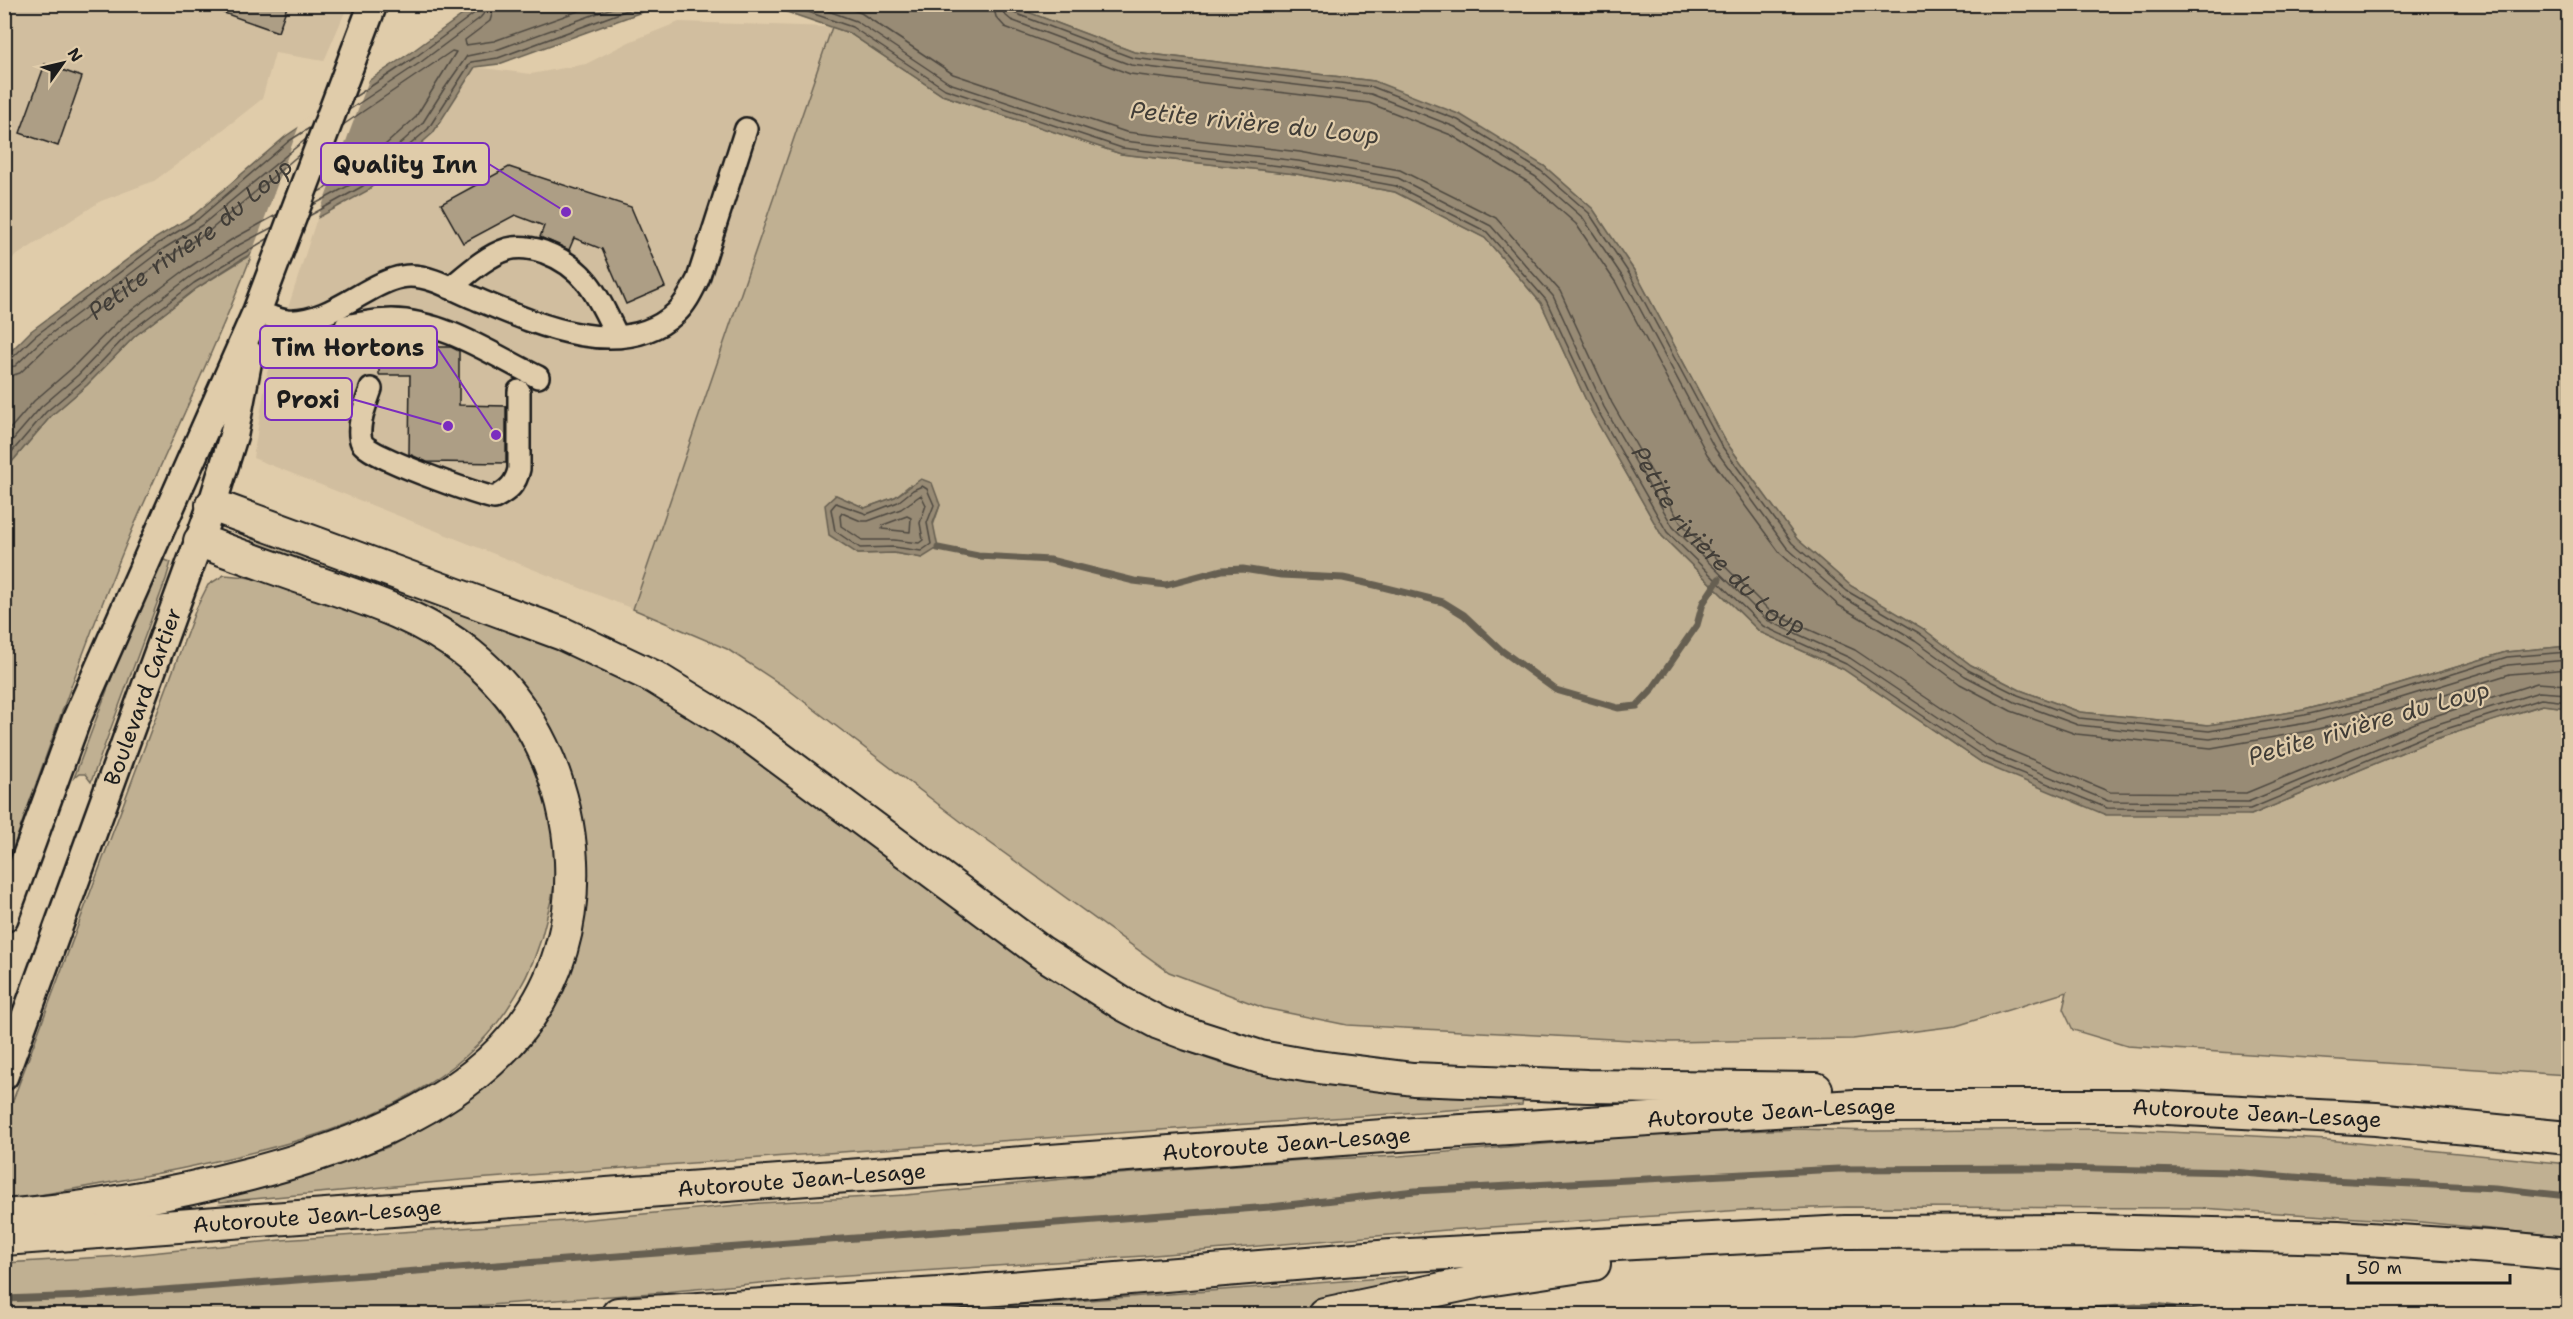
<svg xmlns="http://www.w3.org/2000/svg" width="2573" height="1319" font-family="'Shantell Sans',sans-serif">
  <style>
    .built { fill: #d1be9f }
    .green { fill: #c0b092; stroke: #6e6657; stroke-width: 1.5; fill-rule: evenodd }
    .water { fill: #988b75; stroke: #665f51; stroke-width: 1.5 }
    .pier { fill: #e0ccaa }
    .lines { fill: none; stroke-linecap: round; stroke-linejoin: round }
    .shore { stroke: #4e4840; stroke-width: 1.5 }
    .stream { stroke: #665f51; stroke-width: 7 }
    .building { fill: #ad9e85; stroke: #1c1c1c; stroke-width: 1.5 }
    .minor-casing { stroke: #1c1c1c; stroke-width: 26 }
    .major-casing { stroke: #1c1c1c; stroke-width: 32 }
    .highway-casing { stroke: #1c1c1c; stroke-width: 36 }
    .minor { stroke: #e0ccaa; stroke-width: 21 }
    .major { stroke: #e0ccaa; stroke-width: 27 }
    .highway { stroke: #e0ccaa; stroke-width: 32 }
    .labels { text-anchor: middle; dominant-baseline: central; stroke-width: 4.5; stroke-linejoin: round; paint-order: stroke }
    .street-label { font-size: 22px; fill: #1c1c1c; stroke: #e0ccaa }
    .water-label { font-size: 24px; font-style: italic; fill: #413d37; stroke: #e0ccaa }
    .leader { fill: none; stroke: #7b2cbf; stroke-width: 2 }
    .callout-dot { fill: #7b2cbf; stroke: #e0ccaa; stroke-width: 2 }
    .callout { fill: #e0ccaa; stroke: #7b2cbf; stroke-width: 2 }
    .callout-label { font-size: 24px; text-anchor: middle; font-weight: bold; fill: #1c1c1c }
  </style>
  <rect width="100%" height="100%" fill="#e0ccaa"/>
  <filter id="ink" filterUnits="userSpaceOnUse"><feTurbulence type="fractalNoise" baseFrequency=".0167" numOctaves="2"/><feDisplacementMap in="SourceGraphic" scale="12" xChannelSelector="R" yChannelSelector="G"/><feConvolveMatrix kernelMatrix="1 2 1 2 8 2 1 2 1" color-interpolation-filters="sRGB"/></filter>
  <g filter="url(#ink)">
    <g class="built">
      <polygon points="5,5 348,5 324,61 275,53 262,99 206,143 154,181 101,201 5,263"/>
      <polygon points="679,22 832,27 633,609 253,458 267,373 317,218 367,191 433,133 475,67 531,74 586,64 629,42"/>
    </g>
    <g class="green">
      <polygon points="1009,5 2568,5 2568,646 2506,652 2374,692 2304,710 2208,725 2080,712 2020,690 1971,665 1922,628 1851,586 1797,539 1726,442 1635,272 1593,209 1544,166 1374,81 1134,52"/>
      <path d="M 832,27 L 849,33 L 942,95 L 1121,154 L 1296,174 L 1395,192 L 1485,238 L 1541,303 L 1592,413 L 1662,536 L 1760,632 L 1843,669 L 1984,764 L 2251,815 L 2432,740 L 2543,705 L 2568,708 L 2568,1075 L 2127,1046 L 2073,1030 L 2063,1009 L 2067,992 L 1956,1026 L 1853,1039 L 1668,1042 L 1347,1025 L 1264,1008 L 1169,972 L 968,827 L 785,687 L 727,649 L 633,609 ZM 910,485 L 940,505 L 922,558 L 894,553 L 858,554 L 835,495 L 865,508 L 895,497 Z"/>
      <path d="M 252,254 C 215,351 168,446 127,542 C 82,650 45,761 5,870 L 5,470 L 51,416 L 87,385 L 135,336 L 197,288 Z"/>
      <path d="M 253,537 C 318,561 382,585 447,608 C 512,630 577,651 638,684 C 700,718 758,761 815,802 C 871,843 926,884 982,924 C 1057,980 1129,1034 1220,1063 C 1317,1093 1423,1092 1523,1097 L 1522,1105 L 855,1151 L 461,1180 L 220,1202 L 219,1195 L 277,1184 L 312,1173 L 388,1147 L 451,1110 L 477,1092 L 505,1067 L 526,1043 L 582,905 L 512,679 L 251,544 Z"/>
      <polygon points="164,560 171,562 166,579 91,782 85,774 79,774 74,778 136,613 156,570"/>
      <path d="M 224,575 C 265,577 306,593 344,608 C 377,622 410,635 440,654 C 511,700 559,795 555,879 C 554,892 549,907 546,920 C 535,971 505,1022 466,1056 C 392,1120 291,1145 198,1165 C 134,1179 69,1190 5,1201 L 5,1124 L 13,1100 L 196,609 L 208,585 Z"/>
      <polygon points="1796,1129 1874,1131 2098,1129 2236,1135 2327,1140 2568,1164 2568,1237 2421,1222 2200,1208 1847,1207 1743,1210 1447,1230 1143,1256 803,1279 653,1293 364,1314 5,1314 5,1263 120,1256 281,1240 580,1220 760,1203 906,1195 1093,1176 1303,1160 1400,1156 1650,1135"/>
      <polygon points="1408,1276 1409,1285 1280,1314 904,1314"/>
    </g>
    <g class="water">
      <polygon points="476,5 661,5 499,64 475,67 433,133 367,191 242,259 197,288 135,336 87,385 51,416 5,470 5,357 31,331 156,238 194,215 286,136 413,51"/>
      <polygon points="766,5 1009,5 1134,52 1374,81 1461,115 1544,166 1593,209 1635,272 1726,442 1797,539 1851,586 1922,628 1971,665 2020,690 2080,712 2208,725 2304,710 2374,692 2506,652 2568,646 2568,708 2542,705 2432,740 2251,815 2106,815 1984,764 1843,669 1760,632 1662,536 1592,413 1541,303 1485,238 1395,192 1296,174 1121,154 942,95 849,33"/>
      <polygon points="921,479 932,483 940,505 933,523 938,548 922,558 894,553 858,554 829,535 825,505 836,495 865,508 895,497"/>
    </g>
    <polygon class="pier" points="370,77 316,222 250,258 300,123"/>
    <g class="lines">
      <g class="shore">
        <polyline points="495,4 490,21 465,40 466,45 494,41 598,4"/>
        <polyline points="785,4 852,27 945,89 1122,148 1297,168 1396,186 1487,232 1546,300 1598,411 1667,532 1763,626 1846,664 1987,759 2107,808 2250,809 2430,734 2541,699 2568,702"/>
        <polyline points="809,4 856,21 949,83 1124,141 1298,161 1398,178 1491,226 1553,296 1604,407 1673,527 1767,620 1850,658 1990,752 2108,801 2248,802 2428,727 2539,692 2568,694"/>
        <path id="s1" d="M 837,4 L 861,13 L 953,74 L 1126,132 L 1300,152 L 1400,170 L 1496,218 L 1560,291 L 1612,403 L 1680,522 L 1772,613 L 1855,650 L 1995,744 L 2110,792 L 2246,793 L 2425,719 L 2537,683 L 2568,685"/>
        <polyline points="993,4 996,17 1005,27 1130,74 1369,103 1451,135 1531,184 1576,224 1616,283 1707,454 1780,553 1838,605 1910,647 1960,684 2011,711 2076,734 2211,748 2309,731 2380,714 2510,674 2568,669"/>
        <polyline points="1002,4 1004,14 1011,20 1131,65 1371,94 1455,127 1536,177 1583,218 1624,279 1715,449 1787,548 1843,597 1915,640 1965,676 2015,702 2078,725 2210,739 2307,723 2378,705 2508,665 2568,660"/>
        <polyline points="1010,4 1014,13 1133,58 1373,87 1458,120 1541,171 1589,213 1630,275 1721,445 1792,543 1847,591 1919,633 1968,670 2018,695 2079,718 2209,731 2305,715 2376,698 2507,657 2568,652"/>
        <polyline points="353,98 417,56 476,12 479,4"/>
        <polyline points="349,110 421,62 480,18 485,12 486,4"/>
        <polyline points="318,192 354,173 415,118 456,52 452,51 343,125"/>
        <polyline points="313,205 359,180 422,124 444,89 467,56 496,50 623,4"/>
        <polyline points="309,216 363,186 428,129 471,62 498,58 644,4"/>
        <polyline points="4,361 10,360 35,336 159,243 198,219 289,141 311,127"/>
        <polyline points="4,368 15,366 40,342 163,249 202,225 306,139"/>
        <path id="s2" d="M 4,378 L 20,373 L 46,348 L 168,257 L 208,232 L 301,153"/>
        <polyline points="4,436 34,401 71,369 121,318 185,270 231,240 278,214"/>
        <polyline points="4,450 41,407 78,375 126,325 190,277 235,247 273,227"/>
        <polyline points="4,461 46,412 83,381 131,331 194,283 269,238"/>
        <polygon points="922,486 927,489 934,505 927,523 931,544 921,551 894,547 860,548 835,531 831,509 836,503 867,514 898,502 913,490"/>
        <polygon points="921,495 926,505 920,523 923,540 919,543 894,540 862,540 841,526 840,516 842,513 861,521 868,521 901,509"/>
        <polygon points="907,516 911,518 910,532 882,529 883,525"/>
      </g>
      <g class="stream">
        <polyline points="938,548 978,556 1050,560 1134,581 1166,585 1222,570 1243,569 1281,575 1343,578 1375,585 1443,602 1464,615 1501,650 1556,690 1618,708 1637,706 1651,691 1697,625 1703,603 1719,579"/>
        <polyline points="4,1299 83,1296 1270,1207 1415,1191 1838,1169 2054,1168 2232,1172 2330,1180 2495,1188 2568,1196"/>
        <polyline points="2023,1314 2156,1306 2210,1314"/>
      </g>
    </g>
    <g class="building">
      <polygon points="208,4 288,4 278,32 207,7"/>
      <polygon points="45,64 82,77 58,146 20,133"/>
      <polygon points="509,167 631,207 665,287 626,304 602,249 574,238 569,250 540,237 544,226 515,215 463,243 441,204"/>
      <polygon points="379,347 451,347 459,351 459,405 506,406 506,463 427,462 409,454 410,375 379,375"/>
    </g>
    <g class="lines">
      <g class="minor-casing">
        <g id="minor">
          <path d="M 450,288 C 467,274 486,256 508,249 C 520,246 532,248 544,252 C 587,268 598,297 617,336"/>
          <path d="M 257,311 C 266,315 278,320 287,321 C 318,323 345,303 371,289 C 382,283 397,276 410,276 C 432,276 454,290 474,298 C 531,322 621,364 676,313 C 686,304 692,291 698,279 L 746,129"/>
          <path d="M 346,326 C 361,323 376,320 392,320 C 444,321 493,355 538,377"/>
          <path d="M 371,389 C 366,404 355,428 362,443 C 369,457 474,493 494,498 C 508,491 516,484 519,469 L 519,391"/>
        </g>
      </g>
      <g class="major-casing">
        <g id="major">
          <polyline points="4,918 77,718 257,311 373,4"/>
          <path id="s3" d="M 4,1076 L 212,505 L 234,434 L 249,354"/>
        </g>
      </g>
      <g class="highway-casing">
        <g id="highway">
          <polyline points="212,505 563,634 654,677 750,736 1041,952 1123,1004 1159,1023 1188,1034 1260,1057 1310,1066 1413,1079 1587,1086 1816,1089"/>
          <path d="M 4,1216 C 87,1209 170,1195 250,1174 C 412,1132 579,1056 571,861 C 567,781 532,705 470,655 C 425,618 369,600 315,582 C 276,569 238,555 200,541"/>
          <path id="s4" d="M 4,1239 L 1383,1136 L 1855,1106 L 2128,1106 L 2376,1119 L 2568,1138"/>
          <polyline points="618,1314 939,1294 1391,1256 1845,1232 2091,1231 2338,1237 2505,1248 2568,1254"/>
          <polyline points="1324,1314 1480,1281 1594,1264"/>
        </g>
      </g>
      <use href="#minor" class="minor"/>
      <use href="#major" class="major"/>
      <use href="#highway" class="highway"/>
    </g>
  </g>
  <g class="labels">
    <g class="street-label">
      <text stroke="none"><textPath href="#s3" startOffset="404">Boulevard Cartier</textPath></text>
      <text stroke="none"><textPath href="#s4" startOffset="1772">Autoroute Jean-Lesage</textPath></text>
      <text stroke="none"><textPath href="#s4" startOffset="2258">Autoroute Jean-Lesage</textPath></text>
      <text stroke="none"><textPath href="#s4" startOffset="1286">Autoroute Jean-Lesage</textPath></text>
      <text stroke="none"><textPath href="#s4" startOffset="800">Autoroute Jean-Lesage</textPath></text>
      <text stroke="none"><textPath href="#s4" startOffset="314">Autoroute Jean-Lesage</textPath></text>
    </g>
    <g class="water-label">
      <text transform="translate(1255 123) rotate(6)">Petite rivière du Loup</text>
      <text stroke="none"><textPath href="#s2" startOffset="234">Petite rivière du Loup</textPath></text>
      <text stroke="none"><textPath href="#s1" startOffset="1100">Petite rivière du Loup</textPath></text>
      <text transform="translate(2369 723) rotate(-16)">Petite rivière du Loup</text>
    </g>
  </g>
  <path class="leader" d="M566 212L489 164M496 435L437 347M448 426L352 399"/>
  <g class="callout-dot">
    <circle cx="566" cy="212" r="6"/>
    <circle cx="496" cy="435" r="6"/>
    <circle cx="448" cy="426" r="6"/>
  </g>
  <g class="callout">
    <rect x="321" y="143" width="168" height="42" rx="6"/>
    <rect x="260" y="326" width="177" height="42" rx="6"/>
    <rect x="265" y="378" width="87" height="42" rx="6"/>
  </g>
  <g class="callout-label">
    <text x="405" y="173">Quality Inn</text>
    <text x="348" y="356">Tim Hortons</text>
    <text x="308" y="408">Proxi</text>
  </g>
  <rect width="2573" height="1319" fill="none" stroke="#e0ccaa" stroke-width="24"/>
  <rect x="12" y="12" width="2549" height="1295" fill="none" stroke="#1c1c1c" stroke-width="2" filter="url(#ink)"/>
  <g transform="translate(63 63) rotate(56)" stroke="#e0ccaa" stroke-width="4.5" paint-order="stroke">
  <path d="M0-4.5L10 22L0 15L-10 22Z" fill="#1c1c1c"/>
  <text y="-9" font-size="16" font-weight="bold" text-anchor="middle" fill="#1c1c1c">N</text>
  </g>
  <path d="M2348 1274v9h162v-9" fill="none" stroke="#1c1c1c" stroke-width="3"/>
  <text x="2357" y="1274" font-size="18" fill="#1c1c1c" stroke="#e0ccaa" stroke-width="4.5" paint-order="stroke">50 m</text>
</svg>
